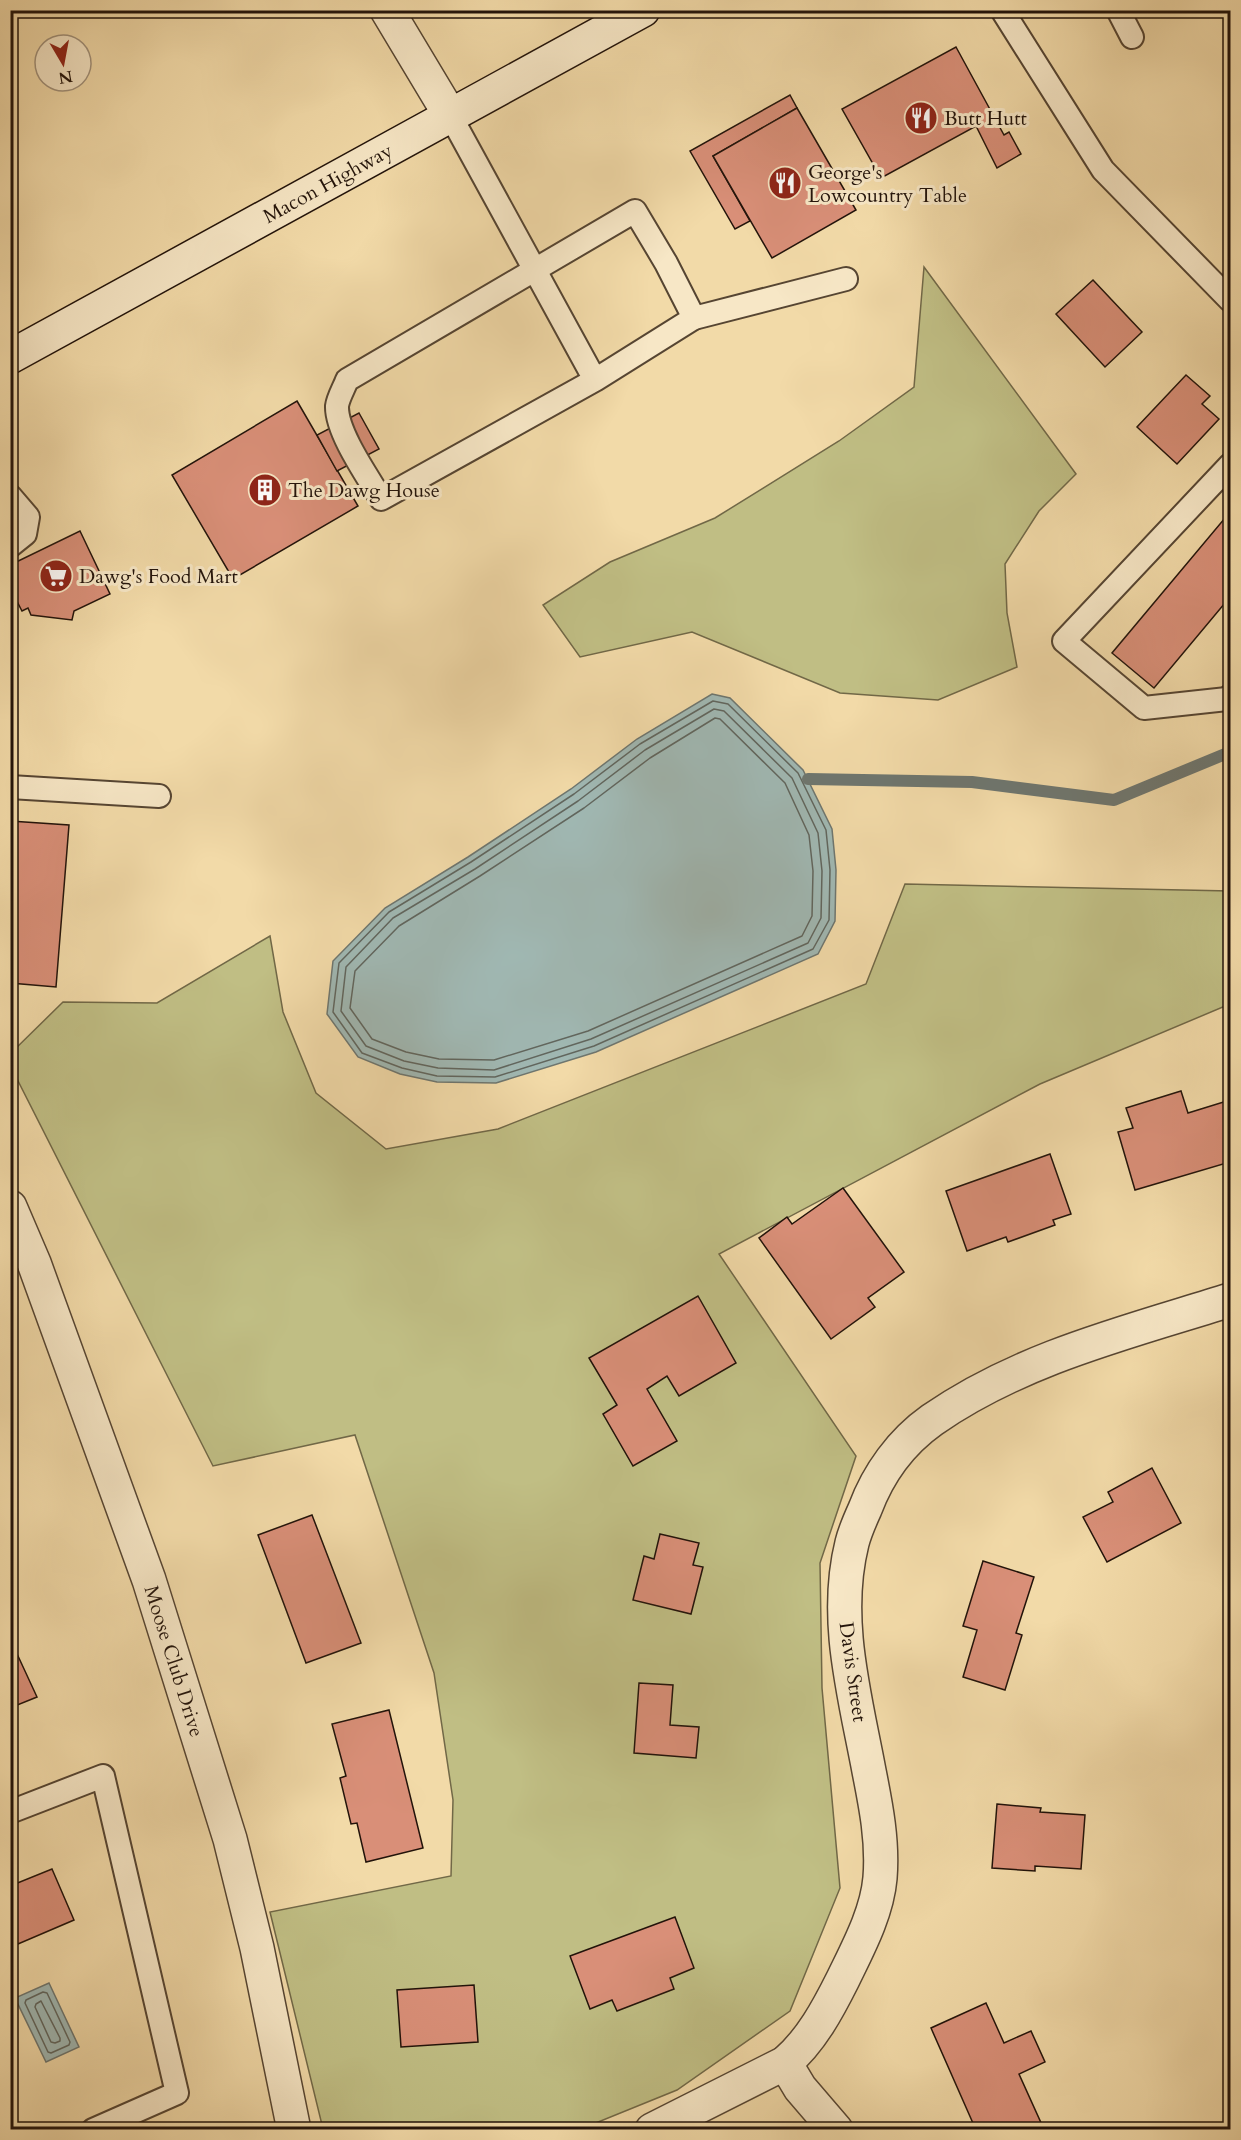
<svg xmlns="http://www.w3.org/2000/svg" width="1241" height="2140" font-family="Cardo,serif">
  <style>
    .green { fill: #c0be84; stroke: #716847; stroke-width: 1.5 }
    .water { fill: #a0b8b3; stroke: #6e766f; stroke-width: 1.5 }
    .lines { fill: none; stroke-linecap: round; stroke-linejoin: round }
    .shore { stroke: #61665e; stroke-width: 1.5 }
    .stream { stroke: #6e766f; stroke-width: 12 }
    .building { fill: #d98f78; stroke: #22130a; stroke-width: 1.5 }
    .service-casing { stroke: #564532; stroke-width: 26 }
    .minor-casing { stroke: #564532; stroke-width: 36 }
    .secondary-casing { stroke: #22130a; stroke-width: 36 }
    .service { stroke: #f7e7c6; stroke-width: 22 }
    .minor { stroke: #f7e7c6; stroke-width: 33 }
    .secondary { stroke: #f7e7c6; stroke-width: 33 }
    .labels { text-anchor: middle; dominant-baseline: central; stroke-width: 6; stroke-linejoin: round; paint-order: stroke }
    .poi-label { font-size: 20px; fill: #22130a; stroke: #f7e7c6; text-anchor: start }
    .street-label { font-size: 20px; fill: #22130a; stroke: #f7e7c6 }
  </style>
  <rect width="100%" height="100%" fill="#f2daa8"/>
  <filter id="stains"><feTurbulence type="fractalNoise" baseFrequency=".00333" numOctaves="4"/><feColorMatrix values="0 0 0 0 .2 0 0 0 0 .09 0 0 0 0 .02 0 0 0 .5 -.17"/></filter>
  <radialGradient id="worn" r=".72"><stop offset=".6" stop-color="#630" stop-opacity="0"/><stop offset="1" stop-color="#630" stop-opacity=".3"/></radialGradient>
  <g class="green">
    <polygon points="924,267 1076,474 1039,511 1005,564 1007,613 1017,667 938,700 840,693 692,632 580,657 543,605 610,562 715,518 839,441 914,387"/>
    <polygon points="905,884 1230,891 1230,1004 1040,1084 719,1254 856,1456 820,1563 822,1688 840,1888 790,2011 677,2090 581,2129 323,2129 270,1912 451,1876 453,1800 434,1673 355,1435 213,1466 11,1067 11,1053 63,1002 157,1003 270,936 283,1012 316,1093 386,1149 498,1129 866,984"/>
  </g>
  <g class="water">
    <polygon points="712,694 730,698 803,770 832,829 836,870 835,921 818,954 596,1052 496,1083 437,1082 400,1074 358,1057 327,1014 333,961 385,908 468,857 571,789 637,739"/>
    <polygon points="49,1983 79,2047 46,2062 15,1998"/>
  </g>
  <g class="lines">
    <g class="shore">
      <polygon points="713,701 728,704 798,773 826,830 830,870 829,920 813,949 594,1046 495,1077 437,1076 402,1068 362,1053 333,1012 339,963 389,912 471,862 574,794 640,744"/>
      <polygon points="714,709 724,711 792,778 818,833 822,871 821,918 808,943 591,1039 494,1070 438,1068 404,1061 366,1046 341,1011 346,967 393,918 475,869 578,801 645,750"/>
      <polygon points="715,718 720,719 785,783 809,835 813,871 812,916 802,936 588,1031 494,1060 439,1059 406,1052 372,1039 350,1008 355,971 399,926 480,876 584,808 650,758"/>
      <polygon points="43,1992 47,1993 70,2042 69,2045 51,2053 48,2052 25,2003 26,2000"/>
      <polygon points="41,2001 60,2038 60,2041 55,2043 51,2042 35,2007 36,2004"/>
    </g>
    <polyline class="stream" points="808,779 972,782 1114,800 1230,752"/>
  </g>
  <g class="building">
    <polygon points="956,47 1004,135 1009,132 1021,154 997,168 976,126 881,178 842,109"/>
    <polygon points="790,95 797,108 713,156 750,221 735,229 690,151"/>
    <polygon points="797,108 856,210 772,258 713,156"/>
    <polygon points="1093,280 1142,332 1105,367 1056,314"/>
    <polygon points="1186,375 1210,396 1202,404 1219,419 1177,464 1137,427"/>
    <polygon points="297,401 358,506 233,579 172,475"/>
    <polygon points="359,413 379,449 337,471 317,435"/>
    <polygon points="1230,512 1230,597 1154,688 1112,653"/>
    <polygon points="80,531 110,594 74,611 72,620 31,615 28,608 22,611 10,588 10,565"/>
    <polygon points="10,821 69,825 56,987 10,983"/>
    <polygon points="1181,1091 1188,1113 1230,1100 1230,1162 1135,1190 1118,1132 1133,1128 1126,1108"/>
    <polygon points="1050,1154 1071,1214 1053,1220 1055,1225 1008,1242 1006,1237 967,1251 946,1191"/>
    <polygon points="843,1188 904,1272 868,1298 875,1307 831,1339 759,1238 787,1217 792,1224"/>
    <polygon points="698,1296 736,1363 679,1396 667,1376 647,1389 677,1441 633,1466 603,1414 617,1405 589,1358"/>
    <polygon points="1152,1468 1181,1523 1107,1562 1083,1517 1113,1502 1108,1492"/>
    <polygon points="312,1515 361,1643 306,1663 258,1535"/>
    <polygon points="660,1534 699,1543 693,1565 703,1567 691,1614 633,1600 644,1556 654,1559"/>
    <polygon points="983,1561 1034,1577 1016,1633 1022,1635 1005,1690 963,1677 977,1630 963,1626"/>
    <polygon points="12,1643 37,1697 10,1708 10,1644"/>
    <polygon points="639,1683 673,1685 670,1725 699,1727 696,1758 634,1753"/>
    <polygon points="389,1710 423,1848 366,1862 357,1823 351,1824 340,1778 346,1776 332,1724"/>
    <polygon points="997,1804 1041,1808 1040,1812 1085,1815 1081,1869 1035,1866 1035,1871 992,1868"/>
    <polygon points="52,1869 74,1920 18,1944 15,1937 10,1939 10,1886"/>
    <polygon points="675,1917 694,1968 670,1978 674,1989 617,2011 612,2000 590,2009 570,1956"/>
    <polygon points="474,1985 478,2042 401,2047 397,1990"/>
    <polygon points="986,2003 1004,2043 1031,2031 1045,2062 1019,2074 1042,2125 1032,2130 976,2130 931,2028"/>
  </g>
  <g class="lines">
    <g class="service-casing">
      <g id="service">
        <polyline points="1002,10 1103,170 1230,300"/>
        <polyline points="1118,10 1132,37"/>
        <path d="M 450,115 C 498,204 547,292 595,380 L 381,499 C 368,477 336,432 337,406 C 338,398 344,388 347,380 L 635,211 L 666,263 L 694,318 L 595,380"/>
        <polyline points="694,318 846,279"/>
        <polyline points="1230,465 1064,641 1144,708 1227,699 1230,696"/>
        <polyline points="10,496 28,517 25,534 10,546"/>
        <polyline points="10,787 159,796"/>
        <polyline points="10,1812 103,1776 177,2093 93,2130"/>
      </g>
    </g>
    <g class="minor-casing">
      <g id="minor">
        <polyline points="387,10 450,115"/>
        <path id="s1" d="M 10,1207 L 34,1263 L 149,1580 L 230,1839 L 257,1948 L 294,2130"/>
        <polyline points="785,2063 800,2088 836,2130"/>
        <path d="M 652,2130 L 785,2063 C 811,2041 828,2009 843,1979 C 858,1948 877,1913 880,1878 C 883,1842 876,1806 869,1771 C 855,1696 833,1619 852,1543 C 855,1531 860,1520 865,1509 C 878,1474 901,1442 932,1420 C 1021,1358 1128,1332 1230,1300"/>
      </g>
    </g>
    <g class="secondary-casing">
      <g id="secondary">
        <path id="s2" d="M 10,357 L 643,10"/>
      </g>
    </g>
    <use href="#service" class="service"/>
    <use href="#minor" class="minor"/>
    <use href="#secondary" class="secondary"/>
  </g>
  <defs>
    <g id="restaurant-disc" transform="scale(1.725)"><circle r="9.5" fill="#8f2418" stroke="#f7e7c6"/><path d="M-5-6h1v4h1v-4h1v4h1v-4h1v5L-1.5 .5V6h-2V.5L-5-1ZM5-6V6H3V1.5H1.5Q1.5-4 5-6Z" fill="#fff"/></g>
    <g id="building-disc" transform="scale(1.725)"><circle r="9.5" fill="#8f2418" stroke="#f7e7c6"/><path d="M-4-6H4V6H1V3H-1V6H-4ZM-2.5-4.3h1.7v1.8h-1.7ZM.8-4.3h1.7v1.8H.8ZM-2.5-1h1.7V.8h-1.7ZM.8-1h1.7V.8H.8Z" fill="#fff"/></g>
    <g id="supermarket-disc" transform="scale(1.725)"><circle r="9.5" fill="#8f2418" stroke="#f7e7c6"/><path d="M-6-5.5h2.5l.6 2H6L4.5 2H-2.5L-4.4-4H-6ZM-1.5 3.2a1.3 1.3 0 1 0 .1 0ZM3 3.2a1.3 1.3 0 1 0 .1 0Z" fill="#fff"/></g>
  </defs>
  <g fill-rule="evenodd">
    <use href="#restaurant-disc" x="921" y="118"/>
    <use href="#restaurant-disc" x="785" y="183"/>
    <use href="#building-disc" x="265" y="490"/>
    <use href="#supermarket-disc" x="56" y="576"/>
  </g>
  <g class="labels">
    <g class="poi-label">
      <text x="944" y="118">Butt Hutt</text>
      <text x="808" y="172">George's<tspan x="808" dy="23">Lowcountry Table</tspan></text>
      <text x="288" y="490">The Dawg House</text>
      <text x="79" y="576">Dawg's Food Mart</text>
    </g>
    <g class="street-label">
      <text stroke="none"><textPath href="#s2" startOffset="362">Macon Highway</textPath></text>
      <text stroke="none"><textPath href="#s1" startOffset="483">Moose Club Drive</textPath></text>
      <text transform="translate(853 1672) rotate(82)">Davis Street</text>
    </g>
  </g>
  <rect width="1241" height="2140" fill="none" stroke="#f2daa8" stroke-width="36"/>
  <rect x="12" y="12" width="1217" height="2116" fill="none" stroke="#22130a" stroke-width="3"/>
  <rect x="18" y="18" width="1205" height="2104" fill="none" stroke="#22130a" stroke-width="1.5"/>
  <g transform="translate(63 63) rotate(170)"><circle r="28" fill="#f7e7c6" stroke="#a2927b" stroke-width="1.5"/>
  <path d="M0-4.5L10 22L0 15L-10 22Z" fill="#8f2418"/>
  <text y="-9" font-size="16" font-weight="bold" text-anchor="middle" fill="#22130a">N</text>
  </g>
  <rect width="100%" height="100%" filter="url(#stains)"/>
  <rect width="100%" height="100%" fill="url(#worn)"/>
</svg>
